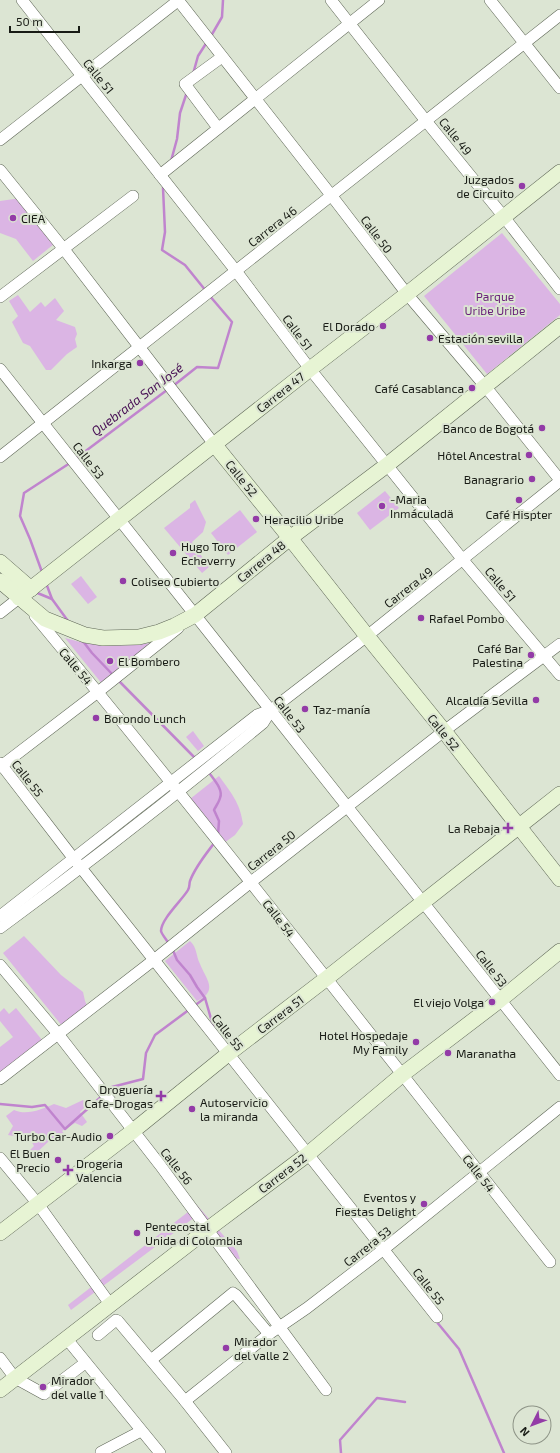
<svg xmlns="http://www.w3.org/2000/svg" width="560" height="1453" font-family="'Exo 2',sans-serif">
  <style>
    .green { fill: #dbb5e4 }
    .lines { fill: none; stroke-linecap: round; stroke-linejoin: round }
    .stream { stroke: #c084ce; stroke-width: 2.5 }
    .street-casing { stroke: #5f6757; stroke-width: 12 }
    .secondary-casing { stroke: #5f6757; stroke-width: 16 }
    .street { stroke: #fff; stroke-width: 11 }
    .secondary { stroke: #e7f4d4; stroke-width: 15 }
    .poi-dot { fill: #933ba7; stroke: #dce5d3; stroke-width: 1.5 }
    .labels { text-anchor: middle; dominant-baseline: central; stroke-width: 4; stroke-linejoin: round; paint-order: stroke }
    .street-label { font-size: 12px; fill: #181b15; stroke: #dce5d3 }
    .poi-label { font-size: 12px; fill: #181b15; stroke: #dce5d3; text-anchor: end }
    .park-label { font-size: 12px; fill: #691f79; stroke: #dce5d3 }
    .water-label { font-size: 13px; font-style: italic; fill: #470f54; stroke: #dce5d3 }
  </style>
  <rect width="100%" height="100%" fill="#dce5d3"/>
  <g class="green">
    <polygon points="21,198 54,244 33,261 16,239 0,233 0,201"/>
    <polygon points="502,233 560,304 560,315 487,374 424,296"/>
    <polygon points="18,295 30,312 41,302 45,307 55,298 64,311 56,320 75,327 77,334 75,339 77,347 67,354 51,370 46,370 30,346 23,343 12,322 18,316 9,301"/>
    <polygon points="385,491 399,508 370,530 357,513"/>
    <polygon points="195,500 206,522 203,532 192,542 209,567 202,573 164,528 190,508 190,504"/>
    <polygon points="240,510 257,532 228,555 211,533"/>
    <polygon points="81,576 97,597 88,604 71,584"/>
    <path d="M 65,638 C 95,647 122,647 152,643 L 103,685 Z"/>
    <polygon points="193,731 204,746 198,751 186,737"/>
    <path d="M 219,776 C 231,793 240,802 243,824 L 235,835 L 224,843 L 190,799 Z"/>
    <polygon points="24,936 61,975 83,992 85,1001 88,1008 63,1027 3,953"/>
    <path d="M 190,941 C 197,947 196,956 200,964 C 206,979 219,991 197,1001 L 165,961 Z"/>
    <polygon points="4,1008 9,1014 16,1008 42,1040 0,1073 0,1047 13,1037 0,1021 0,1012"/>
    <path d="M 83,1100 L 87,1105 L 80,1112 L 87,1122 L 82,1126 L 75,1123 L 62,1131 L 65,1135 L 58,1142 L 48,1142 L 34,1155 L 29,1151 L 34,1146 L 30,1139 L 8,1135 L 13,1126 L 6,1116 L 14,1110 C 27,1116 42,1109 54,1104 L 66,1108 Z"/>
    <polygon points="197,1205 237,1251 240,1259 233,1258 195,1217 71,1310 68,1305"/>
  </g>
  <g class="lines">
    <g class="stream">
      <polyline points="211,36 222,17 223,0"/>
      <polyline points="193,74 198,56 207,42"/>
      <polyline points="171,161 177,139 180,113 187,92"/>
      <polyline points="164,185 163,188 165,232 162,250 185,265 206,291"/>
      <polyline points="173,386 197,367 218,368 232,322 209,295"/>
      <polyline points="75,459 167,390"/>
      <polyline points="42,572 30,539 20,516 24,493 70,463"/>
      <polyline points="46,583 52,599 68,621"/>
      <polyline points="35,592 52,599"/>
      <polyline points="82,640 92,653 113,675"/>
      <polyline points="118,680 196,759"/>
      <path d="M 208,771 C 212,778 224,789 220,798 C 219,802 216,806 214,810 L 219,821 L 218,835"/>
      <path d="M 169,944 C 167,940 162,935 161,931 C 161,919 183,899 188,890 C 190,887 189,884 190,881 C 195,867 206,854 215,842"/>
      <polyline points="172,948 177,960 190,975 197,987 205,998 214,1029"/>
      <polyline points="194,1006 205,998"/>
      <polyline points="107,1092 112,1087 143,1079 146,1053 155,1035 190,1009"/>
      <polyline points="0,1104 32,1107 45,1105 65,1129 102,1096"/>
      <polyline points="436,1321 459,1349 504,1453"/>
      <polyline points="341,1453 340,1440 377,1398 405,1402"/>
    </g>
    <g class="street-casing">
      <g id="street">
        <polyline points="22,0 236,271 310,369 463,560 560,675"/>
        <polyline points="178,0 331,195 407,294 485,386 560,480"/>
        <polyline points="331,0 426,121 504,217 560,289"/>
        <polyline points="490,0 560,88"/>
        <polyline points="218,128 185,84 222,57"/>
        <polyline points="0,140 179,0"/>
        <polyline points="0,170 63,248 214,444"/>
        <polyline points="160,175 379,0"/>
        <polyline points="0,297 133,196"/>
        <polyline points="0,369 560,1075"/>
        <polyline points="0,457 560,15"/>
        <polyline points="0,613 19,598 24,603"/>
        <path d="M 35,616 C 211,828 379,1046 550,1262"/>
        <polyline points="0,763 74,859 437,1317"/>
        <polyline points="0,767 98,692 178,628"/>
        <polyline points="0,916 257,715 271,710 367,636 560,481"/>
        <path d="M 0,928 C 90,862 177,794 263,723 L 271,710"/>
        <polyline points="0,965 58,1034 160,1165 326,1390"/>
        <polyline points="0,1079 155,959 251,882 444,731 560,644"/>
        <polyline points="0,1158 38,1204 110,1304"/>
        <polyline points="98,1335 116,1320 118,1321 185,1401 226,1453"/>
        <polyline points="66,1338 160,1453"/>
        <polyline points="0,1358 15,1378 44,1394 85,1363"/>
        <polyline points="151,1360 233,1293 236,1295 269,1334"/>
        <polyline points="185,1401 269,1334 307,1308 384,1249 560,1107"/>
        <polyline points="101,1452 141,1431"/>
      </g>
    </g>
    <g class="secondary-casing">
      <g id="secondary">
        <polyline points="214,444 290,538 367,636 444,731 560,879"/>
        <polyline points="0,562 31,589"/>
        <polyline points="0,581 45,619 85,635 103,638 139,637 159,632 174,626 195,615 290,538 387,465 560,326"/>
        <polyline points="19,598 310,369 407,294 560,172"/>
        <polyline points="0,1233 133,1131 228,1054 327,978 560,794"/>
        <polyline points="0,1390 208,1229 308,1154 403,1074 500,1000 560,951"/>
      </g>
    </g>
    <use href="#street" class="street"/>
    <use href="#secondary" class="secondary"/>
  </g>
  <g class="poi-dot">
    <circle cx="522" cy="186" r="4"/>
    <circle cx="13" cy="218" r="4"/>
    <circle cx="383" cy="326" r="4"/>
    <circle cx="430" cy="338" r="4"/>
    <circle cx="140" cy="363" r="4"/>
    <circle cx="472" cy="388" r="4"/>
    <circle cx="542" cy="428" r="4"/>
    <circle cx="529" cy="455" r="4"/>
    <circle cx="532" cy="479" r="4"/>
    <circle cx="519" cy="500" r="4"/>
    <circle cx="382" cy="506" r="4"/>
    <circle cx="256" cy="519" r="4"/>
    <circle cx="173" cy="553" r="4"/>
    <circle cx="123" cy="581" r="4"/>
    <circle cx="421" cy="618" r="4"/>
    <circle cx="531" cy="655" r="4"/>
    <circle cx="110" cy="661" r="4"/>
    <circle cx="536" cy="700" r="4"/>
    <circle cx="305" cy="709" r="4"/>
    <circle cx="96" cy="718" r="4"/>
    <path d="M506 822h4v4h4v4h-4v4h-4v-4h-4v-4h4z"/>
    <circle cx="492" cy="1002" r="4"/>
    <circle cx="416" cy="1042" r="4"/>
    <circle cx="448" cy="1053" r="4"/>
    <path d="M159 1090h4v4h4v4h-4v4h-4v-4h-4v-4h4z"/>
    <circle cx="192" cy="1109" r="4"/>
    <circle cx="110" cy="1136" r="4"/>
    <circle cx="58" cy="1160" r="4"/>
    <path d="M66 1164h4v4h4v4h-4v4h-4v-4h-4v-4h4z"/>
    <circle cx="424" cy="1204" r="4"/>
    <circle cx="137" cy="1233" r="4"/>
    <circle cx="226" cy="1348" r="4"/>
    <circle cx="43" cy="1387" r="4"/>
  </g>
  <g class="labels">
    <g class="street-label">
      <text transform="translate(99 76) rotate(51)">Calle 51</text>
      <text transform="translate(456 136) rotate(51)">Calle 49</text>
      <text transform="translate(272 226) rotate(-38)">Carrera 46</text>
      <text transform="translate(377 234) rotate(53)">Calle 50</text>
      <text transform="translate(298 332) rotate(53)">Calle 51</text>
      <text transform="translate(280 392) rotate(-38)">Carrera 47</text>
      <text transform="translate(89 460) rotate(52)">Calle 53</text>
      <text transform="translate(242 478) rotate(51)">Calle 52</text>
      <text transform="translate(261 561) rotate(-39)">Carrera 48</text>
      <text transform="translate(501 584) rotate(50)">Calle 51</text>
      <text transform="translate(408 587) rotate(-38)">Carrera 49</text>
      <text transform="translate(76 666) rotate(50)">Calle 54</text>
      <text transform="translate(290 714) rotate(52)">Calle 53</text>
      <text transform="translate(444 732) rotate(51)">Calle 52</text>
      <text transform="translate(28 778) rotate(52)">Calle 55</text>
      <text transform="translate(271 850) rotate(-38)">Carrera 50</text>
      <text transform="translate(279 918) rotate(52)">Calle 54</text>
      <text transform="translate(492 968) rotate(52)">Calle 53</text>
      <text transform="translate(280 1014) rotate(-37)">Carrera 51</text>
      <text transform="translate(228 1032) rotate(52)">Calle 55</text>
      <text transform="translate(177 1166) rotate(52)">Calle 56</text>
      <text transform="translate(282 1173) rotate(-37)">Carrera 52</text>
      <text transform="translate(479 1173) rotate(52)">Calle 54</text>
      <text transform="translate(367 1246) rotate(-38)">Carrera 53</text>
      <text transform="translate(429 1286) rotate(52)">Calle 55</text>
    </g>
    <g class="poi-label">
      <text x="514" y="179">Juzgados<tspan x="514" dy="14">de Circuito</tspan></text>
      <text x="21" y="218" text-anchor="start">CIEA</text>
      <text x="375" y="326">El Dorado</text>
      <text x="438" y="338" text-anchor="start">Estación sevilla</text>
      <text x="132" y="363">Inkarga</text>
      <text x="464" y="388">Café Casablanca</text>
      <text x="534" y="428">Banco de Bogotá</text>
      <text x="521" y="455">Hôtel Ancestral</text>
      <text x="524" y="479">Banagrario</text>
      <text x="390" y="499" text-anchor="start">-Maria<tspan x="390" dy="14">Inmáculadä</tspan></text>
      <text x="519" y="514" text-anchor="middle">Café Hispter</text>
      <text x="264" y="519" text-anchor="start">Heracilio Uribe</text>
      <text x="181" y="546" text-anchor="start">Hugo Toro<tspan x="181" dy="14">Echeverry</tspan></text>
      <text x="131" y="581" text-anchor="start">Coliseo Cubierto</text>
      <text x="429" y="618" text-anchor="start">Rafael Pombo</text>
      <text x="523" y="648">Café Bar<tspan x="523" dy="14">Palestina</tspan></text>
      <text x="118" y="661" text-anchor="start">El Bombero</text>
      <text x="528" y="700">Alcaldía Sevilla</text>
      <text x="313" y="709" text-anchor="start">Taz-manía</text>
      <text x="104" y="718" text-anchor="start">Borondo Lunch</text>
      <text x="500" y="828">La Rebaja</text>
      <text x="484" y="1002">El viejo Volga</text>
      <text x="408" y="1035">Hotel Hospedaje<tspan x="408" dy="14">My Family</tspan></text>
      <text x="456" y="1053" text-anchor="start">Maranatha</text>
      <text x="153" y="1089">Droguería<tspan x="153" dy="14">Cafe-Drogas</tspan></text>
      <text x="200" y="1102" text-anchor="start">Autoservicio<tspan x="200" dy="14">la miranda</tspan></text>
      <text x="102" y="1136">Turbo Car-Audio</text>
      <text x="50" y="1153">El Buen<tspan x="50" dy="14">Precio</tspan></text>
      <text x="76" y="1163" text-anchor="start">Drogeria<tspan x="76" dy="14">Valencia</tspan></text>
      <text x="416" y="1197">Eventos y<tspan x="416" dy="14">Fiestas Delight</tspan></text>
      <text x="145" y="1226" text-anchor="start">Pentecostal<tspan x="145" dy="14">Unida di Colombia</tspan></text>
      <text x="234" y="1341" text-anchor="start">Mirador<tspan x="234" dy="14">del valle 2</tspan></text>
      <text x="51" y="1380" text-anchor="start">Mirador<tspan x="51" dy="14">del valle 1</tspan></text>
    </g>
    <g class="park-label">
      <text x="495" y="296">Parque<tspan x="495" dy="14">Uribe Uribe</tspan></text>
    </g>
    <g class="water-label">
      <text transform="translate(137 399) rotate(-37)">Quebrada San José</text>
    </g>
  </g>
  <g transform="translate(532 1425) rotate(228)"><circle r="19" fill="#dce5d3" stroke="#8e9487"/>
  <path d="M0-3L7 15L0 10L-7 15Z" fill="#933ba7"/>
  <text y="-6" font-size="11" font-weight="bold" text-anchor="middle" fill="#181b15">N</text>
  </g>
  <path d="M10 26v6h69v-6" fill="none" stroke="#181b15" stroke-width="2"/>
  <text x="16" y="26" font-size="12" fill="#181b15" stroke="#dce5d3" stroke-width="3" paint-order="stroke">50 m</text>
</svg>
